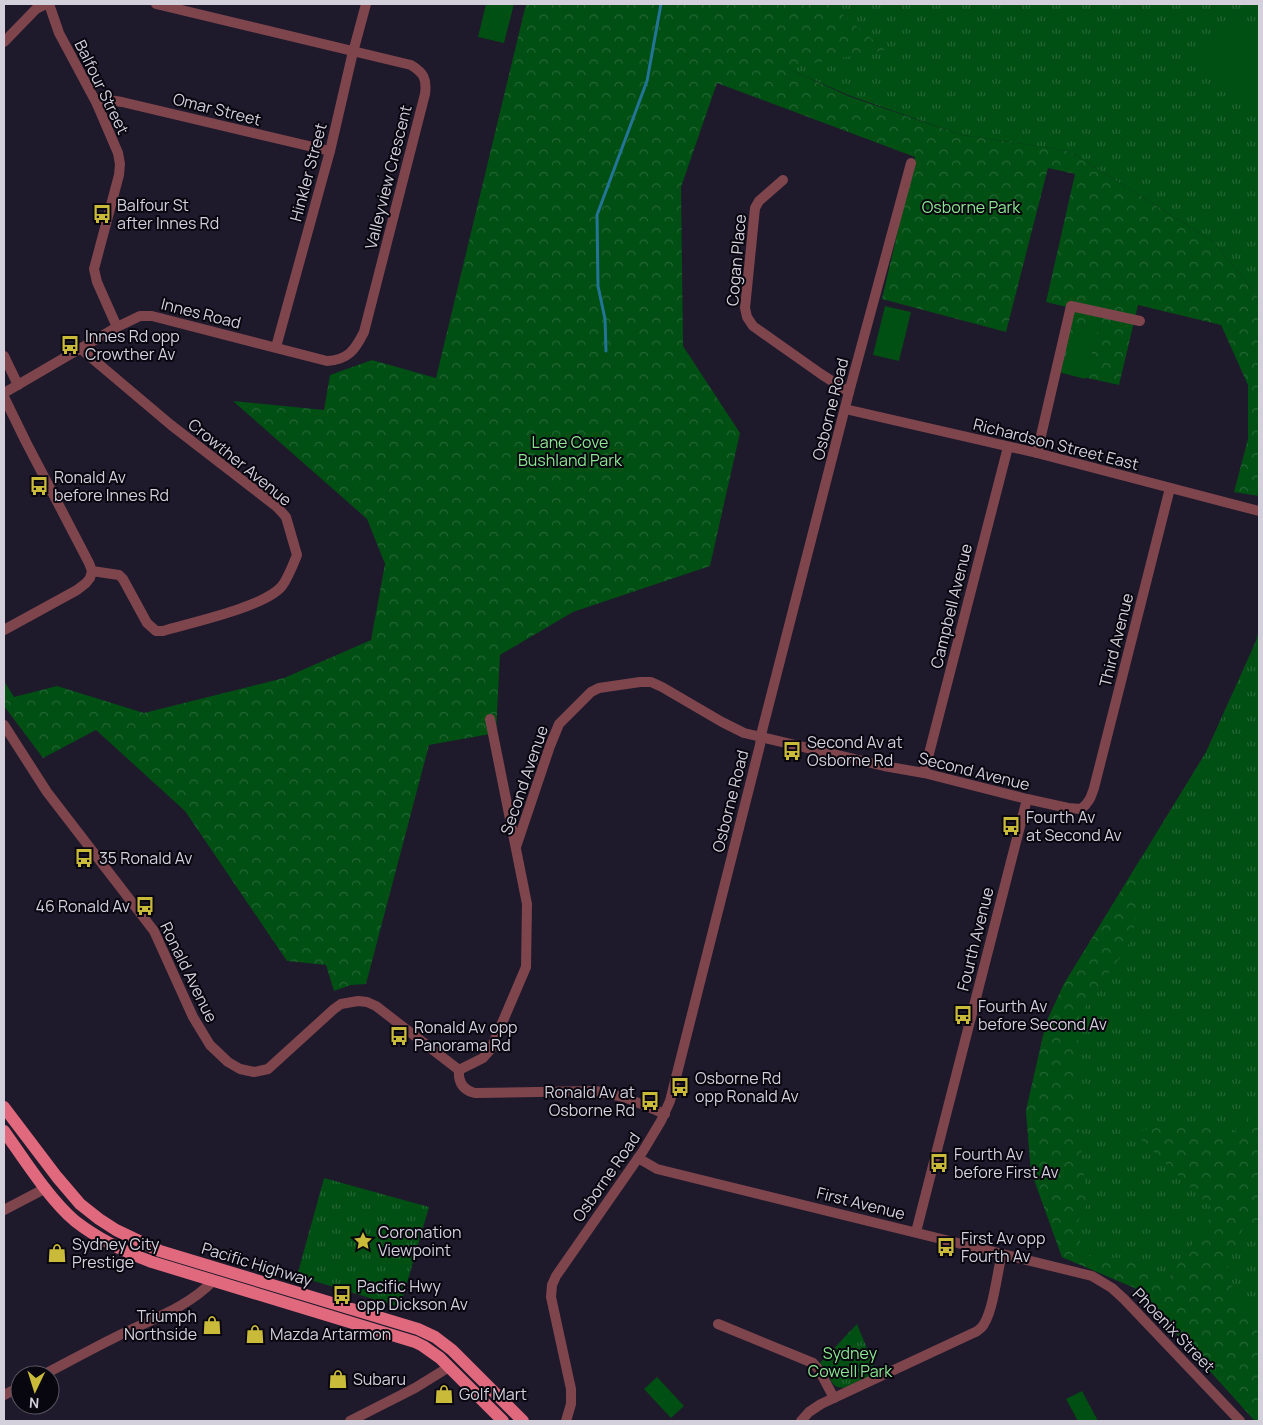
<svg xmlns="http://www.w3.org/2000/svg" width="1263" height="1425" font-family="Manrope,sans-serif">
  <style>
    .grass { fill: url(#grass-tufts) }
    .forest { fill: url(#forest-crowns) }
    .garden { fill: #004f13 }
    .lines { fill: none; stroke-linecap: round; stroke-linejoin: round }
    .stream { stroke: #237597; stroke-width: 3 }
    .minor { stroke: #7e454d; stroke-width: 10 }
    .primary { stroke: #e0697d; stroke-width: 12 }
    .labels { text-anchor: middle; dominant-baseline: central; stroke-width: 4; stroke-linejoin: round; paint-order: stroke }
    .street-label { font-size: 16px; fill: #d3d0dc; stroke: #08060e }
    .poi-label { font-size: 16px; fill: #d3d0dc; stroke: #08060e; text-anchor: start }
    .park-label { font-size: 16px; fill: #8be691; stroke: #08060e }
  </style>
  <defs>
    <pattern id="grass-tufts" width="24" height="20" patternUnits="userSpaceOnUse" patternTransform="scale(1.25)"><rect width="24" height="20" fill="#004f13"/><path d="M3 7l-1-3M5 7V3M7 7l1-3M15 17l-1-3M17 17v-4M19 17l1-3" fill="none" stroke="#246735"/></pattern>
    <pattern id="forest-crowns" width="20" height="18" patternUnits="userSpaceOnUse" patternTransform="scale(1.25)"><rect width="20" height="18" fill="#004f13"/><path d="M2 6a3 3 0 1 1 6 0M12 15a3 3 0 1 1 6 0" fill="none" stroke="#246735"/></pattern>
  </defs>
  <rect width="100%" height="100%" fill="#1f192c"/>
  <g class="grass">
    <polygon points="715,4 1259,4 1259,298 1214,242 1069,151 962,135 848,95 748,51"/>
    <polygon points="1259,630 1259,1421 1255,1421 1135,1288 1062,1257 1031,1171 1026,1111 1046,1023 1064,984 1206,752 1256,641"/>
    <polygon points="324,1178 429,1207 400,1307 297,1276"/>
    <path d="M 857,1324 L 877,1373 C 866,1378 843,1395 833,1384 C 828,1377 824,1369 820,1363 Z"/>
  </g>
  <g class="forest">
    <polygon points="526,4 830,4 885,50 787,68 848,96 962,135 1069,151 1214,242 1259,298 1259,496 1234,492 1248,439 1248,385 1221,325 1138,305 1119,385 1060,372 1067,307 1046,302 1075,174 1048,168 1006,332 882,299 915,157 717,83 681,187 683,346 740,433 710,566 573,612 500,655 496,733 429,745 366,984 351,985 334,991 326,965 287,961 185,811 96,730 43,758 4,706 4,681 14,697 57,686 144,713 284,678 371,640 385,564 367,519 233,401 324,410 330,375 372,360 436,378"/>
    <polygon points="1141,858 1133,938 1079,1016 1076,1100 1087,1204 1073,1231 1092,1259 1132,1257 1162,1288 1215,1211 1134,1133 1181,1120 1231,1134 1257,1111 1259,1112 1259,1222 1245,1224 1227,1264 1234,1298 1259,1320 1259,1421 1255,1421 1135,1288 1062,1257 1031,1171 1026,1111 1046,1023 1064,984"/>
  </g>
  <g class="garden">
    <polygon points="486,4 514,4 504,43 478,37"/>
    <polygon points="1232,14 1259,41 1259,119 1194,52"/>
    <polygon points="885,306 911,312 899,361 873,355"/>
    <polygon points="1075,324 1098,330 1085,379 1062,373"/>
    <polygon points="657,1377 684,1406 671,1418 644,1389"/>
    <polygon points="1082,1391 1098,1421 1078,1421 1066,1399"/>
  </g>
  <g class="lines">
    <polyline class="stream" points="606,351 605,319 598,286 597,215 647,81 661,4"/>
    <g class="minor">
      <polyline points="49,4 59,33 97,104 118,153 120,164 119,175 94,269 97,282 117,327"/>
      <polyline points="4,42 36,9 46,4"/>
      <polyline points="97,104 109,100 122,102 330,151"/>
      <polyline points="783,180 759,201 755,208 745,308 747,317 753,326 821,374 849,392"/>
      <polyline points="276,347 330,151 352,56 366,4"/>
      <path d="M 81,349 L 171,425 L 277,507 L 286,517 L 297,555 C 293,565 288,578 282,586 C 265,607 189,623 163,631 L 156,631 L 147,623 L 123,579 L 119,575 L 92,571"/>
      <polyline points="4,356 18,385"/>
      <path d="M 4,393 L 117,327 L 140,316 L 152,316 L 327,361 C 348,360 355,350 364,332 L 425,94 C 427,79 424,73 411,65 L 156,4"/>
      <polyline points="4,397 26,442 89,563 92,571 90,578 86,583 77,590 4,630"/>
      <polyline points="845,409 1037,453 1259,511"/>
      <polyline points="1037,453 1071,306 1140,321"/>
      <polyline points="4,725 47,792 154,931 193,1017 210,1045 228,1062 240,1069 254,1072 268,1069 334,1009 341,1004 358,1001 367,1002 376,1006 459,1070"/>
      <polyline points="924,773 1008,447"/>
      <path d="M 516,847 L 550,746 L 559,724 L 591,692 L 599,688 L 640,682 L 651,682 L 662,687 L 722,722 L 744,733 L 884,766 L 924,773 L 1027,799 L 1068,808 L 1081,809 C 1089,803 1091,797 1094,788 L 1170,488"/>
      <polyline points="459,1070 483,1058 491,1049 526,967 527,904 490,719"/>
      <path d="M 459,1070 C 458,1082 463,1090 475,1093 L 595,1091 L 624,1097 L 665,1114"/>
      <polyline points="638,1158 657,1169 1092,1276 1112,1288 1124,1299 1240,1421"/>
      <polyline points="4,1210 46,1188"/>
      <polyline points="916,1232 1027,799"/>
      <polyline points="718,1324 813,1363 819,1370 834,1398"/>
      <path d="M 43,1375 C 70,1361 97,1346 124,1333 C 155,1318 189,1306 213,1281"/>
      <polyline points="4,1395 20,1387"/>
      <polyline points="350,1421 415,1388 449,1367"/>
      <polyline points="566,1421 571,1404 571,1389 551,1297 552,1285 556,1276 643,1151 661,1121 670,1101 760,745 762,731 849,392 911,163"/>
      <path d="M 801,1421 L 809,1412 L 821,1404 L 971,1334 C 974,1333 978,1331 981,1328 C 993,1316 997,1272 1002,1254"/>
    </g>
    <g class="primary">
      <polyline points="4,1107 57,1177 80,1204 99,1219 116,1230 160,1251 418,1329 435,1337 452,1350 523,1421"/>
      <path d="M 4,1131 C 24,1159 49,1199 75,1221 C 98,1239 125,1252 152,1262 L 415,1342 L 423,1346 L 440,1358 L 503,1421"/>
    </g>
  </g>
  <defs>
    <g id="bus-bare" transform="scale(1.5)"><path d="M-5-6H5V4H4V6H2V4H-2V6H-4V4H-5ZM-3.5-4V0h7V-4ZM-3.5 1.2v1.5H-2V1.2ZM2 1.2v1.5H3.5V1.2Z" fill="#c9ba3a" stroke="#08060e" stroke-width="2.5" paint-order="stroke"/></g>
    <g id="sight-bare" transform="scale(1.5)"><path d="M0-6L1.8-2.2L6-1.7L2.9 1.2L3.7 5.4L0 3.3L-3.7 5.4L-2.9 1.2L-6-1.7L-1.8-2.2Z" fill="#c9ba3a" stroke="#08060e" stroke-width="2.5" paint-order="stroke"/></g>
    <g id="shop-bare" transform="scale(1.5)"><path d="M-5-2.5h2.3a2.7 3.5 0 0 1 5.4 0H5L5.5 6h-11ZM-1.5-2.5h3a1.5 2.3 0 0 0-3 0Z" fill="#c9ba3a" stroke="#08060e" stroke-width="2.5" paint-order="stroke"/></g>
  </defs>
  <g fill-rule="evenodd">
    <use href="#bus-bare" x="102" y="214"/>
    <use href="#bus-bare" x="70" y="345"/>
    <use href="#bus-bare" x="39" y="486"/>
    <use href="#bus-bare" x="792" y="751"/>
    <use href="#bus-bare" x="1011" y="826"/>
    <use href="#bus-bare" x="84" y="858"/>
    <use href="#bus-bare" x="145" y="906"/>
    <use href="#bus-bare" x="963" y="1015"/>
    <use href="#bus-bare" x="399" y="1036"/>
    <use href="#bus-bare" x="680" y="1087"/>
    <use href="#bus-bare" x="650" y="1101"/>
    <use href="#bus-bare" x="939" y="1163"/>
    <use href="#sight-bare" x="363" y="1241"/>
    <use href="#bus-bare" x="946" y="1247"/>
    <use href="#shop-bare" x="57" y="1253"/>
    <use href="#bus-bare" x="342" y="1295"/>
    <use href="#shop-bare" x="212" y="1325"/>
    <use href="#shop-bare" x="255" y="1334"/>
    <use href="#shop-bare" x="338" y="1379"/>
    <use href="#shop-bare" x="444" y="1394"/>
  </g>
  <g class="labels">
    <g class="street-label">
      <text transform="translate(102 87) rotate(64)">Balfour Street</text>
      <text transform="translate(217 109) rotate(14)">Omar Street</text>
      <text transform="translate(308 172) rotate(-75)">Hinkler Street</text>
      <text transform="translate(388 177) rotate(-76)">Valleyview Crescent</text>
      <text transform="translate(736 260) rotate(-85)">Cogan Place</text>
      <text transform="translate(201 313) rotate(14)">Innes Road</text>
      <text transform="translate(830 409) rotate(-76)">Osborne Road</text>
      <text transform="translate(1056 444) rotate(14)">Richardson Street East</text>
      <text transform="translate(240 462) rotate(39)">Crowther Avenue</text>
      <text transform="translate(951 606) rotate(-76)">Campbell Avenue</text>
      <text transform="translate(1116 640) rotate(-76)">Third Avenue</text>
      <text transform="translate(974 771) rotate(14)">Second Avenue</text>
      <text transform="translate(524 780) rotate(-71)">Second Avenue</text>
      <text transform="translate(730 801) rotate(-76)">Osborne Road</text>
      <text transform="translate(975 939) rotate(-76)">Fourth Avenue</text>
      <text transform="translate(189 972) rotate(64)">Ronald Avenue</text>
      <text transform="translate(606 1177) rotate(-55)">Osborne Road</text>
      <text transform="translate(861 1203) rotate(14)">First Avenue</text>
      <text transform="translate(257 1264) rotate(17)">Pacific Highway</text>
      <text transform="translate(1174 1330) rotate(46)">Phoenix Street</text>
    </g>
    <g class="poi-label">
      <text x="117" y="205">Balfour St<tspan x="117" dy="18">after Innes Rd</tspan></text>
      <text x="85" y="336">Innes Rd opp<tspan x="85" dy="18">Crowther Av</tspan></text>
      <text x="54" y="477">Ronald Av<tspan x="54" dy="18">before Innes Rd</tspan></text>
      <text x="807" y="742">Second Av at<tspan x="807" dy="18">Osborne Rd</tspan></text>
      <text x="1026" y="817">Fourth Av<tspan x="1026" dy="18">at Second Av</tspan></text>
      <text x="99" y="858">35 Ronald Av</text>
      <text x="130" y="906" text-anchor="end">46 Ronald Av</text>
      <text x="978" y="1006">Fourth Av<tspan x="978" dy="18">before Second Av</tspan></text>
      <text x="414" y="1027">Ronald Av opp<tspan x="414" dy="18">Panorama Rd</tspan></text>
      <text x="695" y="1078">Osborne Rd<tspan x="695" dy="18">opp Ronald Av</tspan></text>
      <text x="635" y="1092" text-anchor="end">Ronald Av at<tspan x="635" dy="18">Osborne Rd</tspan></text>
      <text x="954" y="1154">Fourth Av<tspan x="954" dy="18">before First Av</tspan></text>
      <text x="378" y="1232">Coronation<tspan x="378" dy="18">Viewpoint</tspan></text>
      <text x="961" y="1238">First Av opp<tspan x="961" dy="18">Fourth Av</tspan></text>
      <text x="72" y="1244">Sydney City<tspan x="72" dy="18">Prestige</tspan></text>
      <text x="357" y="1286">Pacific Hwy<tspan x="357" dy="18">opp Dickson Av</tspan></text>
      <text x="197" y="1316" text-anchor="end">Triumph<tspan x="197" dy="18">Northside</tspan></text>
      <text x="270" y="1334">Mazda Artarmon</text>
      <text x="353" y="1379">Subaru</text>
      <text x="459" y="1394">Golf Mart</text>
    </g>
    <g class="park-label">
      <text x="971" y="207">Osborne Park</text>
      <text x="570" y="442">Lane Cove<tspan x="570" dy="18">Bushland Park</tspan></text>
      <text x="850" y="1353">Sydney<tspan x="850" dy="18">Cowell Park</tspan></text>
    </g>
  </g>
  <rect width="1263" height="1425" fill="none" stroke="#d3d0dc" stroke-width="10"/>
  <g transform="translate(35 1390) rotate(184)"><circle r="24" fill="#08060e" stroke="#595760"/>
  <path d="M0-4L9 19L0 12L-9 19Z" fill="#c9ba3a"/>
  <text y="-8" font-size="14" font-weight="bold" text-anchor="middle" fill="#d3d0dc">N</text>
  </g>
</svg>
